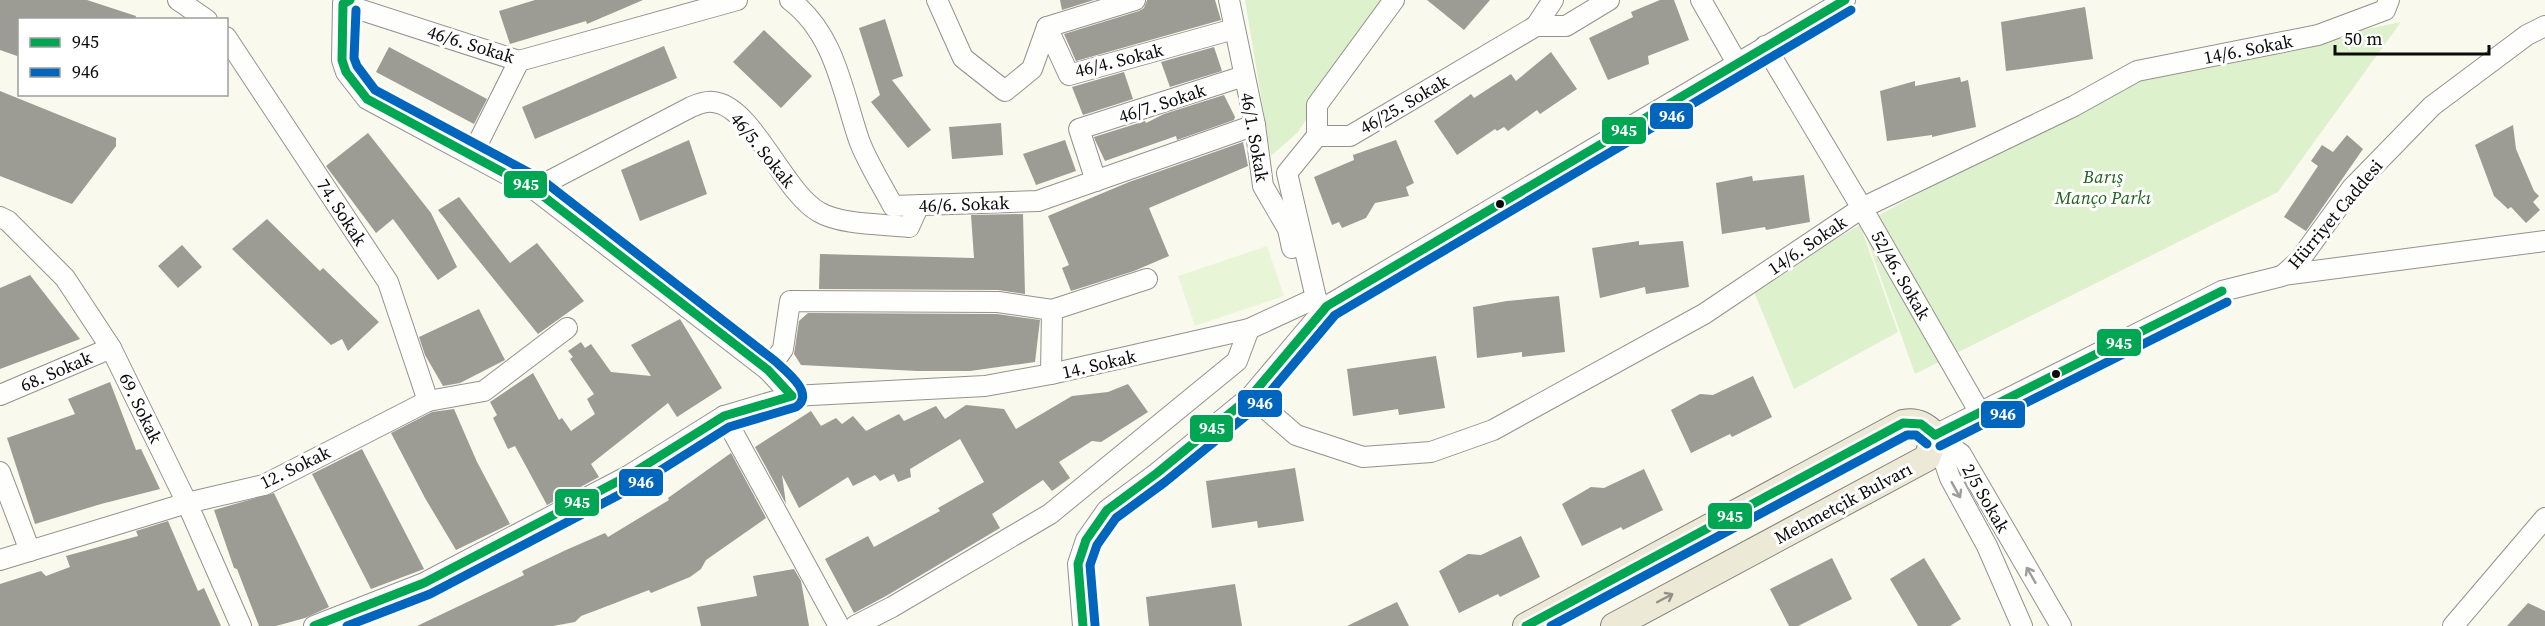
<svg xmlns="http://www.w3.org/2000/svg" width="2545" height="626" font-family="'Source Serif 4',serif">
  <style>
    .green { fill: #def1cd }
    .pitch { fill: #e9f5d7 }
    .building { fill: #9c9b94 }
    .lines { fill: none; stroke-linecap: round; stroke-linejoin: round }
    .minor-casing { stroke: #93928d; stroke-width: 22 }
    .major-casing { stroke: #807f7a; stroke-width: 28 }
    .minor { stroke: #fefefc; stroke-width: 20 }
    .major { stroke: #ecead6; stroke-width: 26 }
    .bus-1-casing { stroke: #fff; stroke-width: 14 }
    .bus-2-casing { stroke: #fff; stroke-width: 14 }
    .bus-1 { stroke: #00a651; stroke-width: 9 }
    .bus-2 { stroke: #0065bd; stroke-width: 9 }
    .oneway { stroke: #9d9d9c }
    .oneway2 { stroke: #929185 }
    .bus-dot { fill: #0b0b0b; stroke: #fff; stroke-width: 2 }
    .labels { text-anchor: middle; dominant-baseline: central; stroke-width: 6; stroke-linejoin: round; paint-order: stroke }
    .street-label { font-size: 18px; fill: #0b0b0b; stroke: #fff }
    .park-label { font-size: 18px; font-style: italic; fill: #1e641a; stroke: #fff }
    .line-badge { stroke: #fff; stroke-width: 2 }
    .badge-label { font-size: 16px; text-anchor: middle; font-weight: bold; fill: #fff }
  </style>
  <rect width="100%" height="100%" fill="#faf9ee"/>
  <g class="green">
    <polygon points="1245,0 1385,0 1298,132 1271,156"/>
    <polygon points="2401,22 2278,192 1915,374 1862,225 2074,106 2138,76"/>
    <polygon points="1860,225 1898,332 1794,389 1752,287"/>
  </g>
  <polygon class="pitch" points="1267,246 1284,296 1195,326 1178,276"/>
  <g class="building">
    <polygon points="0,0 87,0 136,16 135,20 20,20 20,57 0,50"/>
    <polygon points="535,0 643,0 587,24 586,21 510,44 499,11"/>
    <polygon points="1060,0 1094,0 1062,10"/>
    <polygon points="1147,0 1215,0 1221,20 1076,61 1064,34 1139,11 1144,8"/>
    <polygon points="1427,0 1490,0 1464,30"/>
    <polygon points="1660,0 1674,0 1689,40 1648,56 1649,64 1608,80 1589,38 1633,17 1631,12"/>
    <polygon points="2085,7 2093,59 2006,71 2001,22"/>
    <polygon points="885,19 903,76 892,80 931,130 908,148 871,102 880,95 859,28"/>
    <polygon points="764,30 812,76 781,108 733,62"/>
    <polygon points="664,46 677,78 535,139 522,107"/>
    <polygon points="389,47 487,99 474,124 376,72"/>
    <polygon points="1214,47 1222,71 1170,87 1161,62"/>
    <polygon points="1551,52 1577,89 1540,114 1537,110 1508,131 1504,127 1497,131 1495,129 1457,155 1434,121 1471,94 1474,98 1511,74 1516,81"/>
    <polygon points="1124,72 1133,99 1083,115 1072,87"/>
    <polygon points="1960,77 1961,82 1968,80 1976,127 1932,137 1932,135 1887,141 1880,91 1915,81 1915,86"/>
    <polygon points="0,91 116,138 116,146 72,204 0,176"/>
    <polygon points="1224,95 1235,117 1234,120 1177,140 1176,136 1105,161 1095,140 1094,137 1145,121 1146,123 1164,114"/>
    <polygon points="1001,123 1003,155 952,159 949,127"/>
    <polygon points="2513,125 2516,149 2534,191 2539,196 2533,202 2540,210 2526,223 2511,207 2508,209 2494,196 2475,145"/>
    <polygon points="368,133 431,213 457,267 438,280 393,219 376,233 326,166"/>
    <polygon points="2347,135 2363,149 2306,231 2284,217 2318,166 2311,161 2322,145 2333,152"/>
    <polygon points="689,140 707,194 640,221 621,170"/>
    <polygon points="1065,140 1076,171 1036,185 1023,154"/>
    <polygon points="1396,140 1414,183 1406,187 1409,196 1375,203 1366,218 1342,228 1339,222 1332,225 1314,177 1354,160 1353,155"/>
    <polygon points="1243,142 1248,166 1149,208 1169,256 1134,271 1071,291 1062,268 1069,265 1048,216 1129,182"/>
    <polygon points="1804,175 1810,222 1766,230 1765,227 1722,234 1716,183 1752,176 1753,181"/>
    <polygon points="459,197 510,263 537,243 584,301 538,334 438,210"/>
    <polygon points="1023,214 1025,294 998,290 819,289 820,254 974,258 971,215"/>
    <polygon points="267,219 320,271 323,268 379,322 348,351 342,339 331,345 232,249"/>
    <polygon points="1639,241 1639,245 1683,241 1689,287 1646,294 1645,287 1600,298 1592,248"/>
    <polygon points="182,245 202,267 178,288 158,266"/>
    <polygon points="30,275 80,339 0,369 0,288"/>
    <polygon points="1559,296 1565,352 1522,357 1522,352 1477,358 1473,307 1507,301"/>
    <polygon points="479,309 505,360 460,383 443,386 425,355 419,337"/>
    <polygon points="808,313 997,314 1040,320 1035,362 970,371 917,371 801,365 794,354 799,321"/>
    <polygon points="680,319 722,388 677,417 668,403 591,464 599,477 547,505 515,446 508,449 493,418 497,415 490,402 533,373 559,420 562,418 571,431 595,414 587,399 594,394 570,359 573,357 568,351 581,342 585,348 591,344 611,372 651,376 631,345"/>
    <polygon points="1436,356 1445,408 1399,415 1398,409 1353,416 1347,369"/>
    <polygon points="1753,376 1772,417 1732,437 1730,434 1691,453 1671,410 1700,394 1713,395"/>
    <polygon points="110,382 136,450 141,449 160,489 101,504 35,524 7,438 75,414 68,399"/>
    <polygon points="1128,384 1148,412 1101,442 1092,441 1059,462 1070,478 1052,491 1043,480 992,514 1000,528 886,596 854,613 825,559 868,536 874,547 940,511 938,508 984,482 960,439 910,469 911,477 898,482 894,474 880,481 875,475 853,486 848,477 799,508 782,475 786,504 755,447 811,411 821,426 836,418 842,424 853,416 866,431 899,414 904,421 936,406 945,419 966,405 1004,409 1016,429 1072,396 1108,392"/>
    <polygon points="454,409 477,462 510,524 456,550 425,498 391,433 432,412"/>
    <polygon points="362,449 424,569 371,589 312,474"/>
    <polygon points="731,453 766,518 706,560 701,569 690,577 651,593 649,590 597,610 581,616 575,622 553,626 417,626 524,575 522,571 566,550 605,533 608,537 669,500 668,498"/>
    <polygon points="1295,468 1304,521 1258,528 1257,521 1212,528 1206,481"/>
    <polygon points="1644,469 1663,510 1623,530 1621,527 1582,546 1562,504 1591,487 1604,488"/>
    <polygon points="274,493 329,607 305,618 276,626 259,626 237,569 234,568 214,510"/>
    <polygon points="168,521 198,591 204,588 221,626 0,626 0,584 41,571 46,576 70,567 66,556 138,536 136,531"/>
    <polygon points="1521,536 1540,577 1500,597 1498,594 1459,613 1439,571 1468,554 1481,555"/>
    <polygon points="1832,558 1852,599 1798,626 1789,626 1770,589"/>
    <polygon points="1924,558 1961,619 1950,626 1918,626 1890,579"/>
    <polygon points="794,569 801,581 809,626 701,626 697,607 757,596 753,576"/>
    <polygon points="1235,584 1242,626 1149,626 1146,597"/>
    <polygon points="1397,602 1409,626 1347,626"/>
    <polygon points="2528,603 2545,611 2545,626 2507,626"/>
  </g>
  <g class="lines">
    <g class="minor-casing">
      <g id="minor">
        <polyline points="178,0 207,20"/>
        <polyline points="350,0 343,4 342,60 346,72 367,99 534,189 768,370 792,396"/>
        <path d="M 790,0 C 835,34 842,90 859,140 C 867,162 882,185 893,206 L 1038,201 L 1255,125"/>
        <polyline points="937,0 963,58 1005,91 1032,69 1047,27 1069,75 1234,29"/>
        <polyline points="1229,0 1255,125 1263,186 1288,229 1292,248"/>
        <polyline points="1701,0 1737,63"/>
        <polyline points="343,4 519,61 737,0"/>
        <polyline points="1536,26 1553,0"/>
        <polyline points="1047,27 1135,0"/>
        <polyline points="226,37 388,282 428,401"/>
        <polyline points="1765,46 1862,208 1980,413"/>
        <polyline points="1317,136 1317,105 1394,0"/>
        <polyline points="472,155 519,61"/>
        <polyline points="1096,181 1079,129 1244,76"/>
        <path d="M 534,189 L 691,107 C 698,104 706,101 713,102 C 752,105 783,192 819,212 C 841,225 883,224 909,227 L 919,205"/>
        <polyline points="0,217 8,221 65,278 111,348 187,503 241,626"/>
        <polyline points="2283,275 2545,241"/>
        <polyline points="1316,298 1287,173 1317,136 1350,136 1536,26 1566,26 1609,0"/>
        <polyline points="768,370 783,349 790,301 998,302 1052,310 1147,279"/>
        <polyline points="1051,374 1052,310"/>
        <polyline points="0,395 111,348"/>
        <polyline points="1251,396 1296,435 1363,457 1431,452 1493,430 1704,314 1862,208 2074,106 2137,71 2318,35 2385,10 2389,0"/>
        <polyline points="724,416 839,626"/>
        <polyline points="1935,435 2222,291 2282,276 2299,261 2352,188 2432,106 2527,35 2545,26"/>
        <polyline points="1935,435 1961,454 2061,626"/>
        <polyline points="1935,435 1950,478 1987,546 2022,626"/>
        <polyline points="0,472 30,551"/>
        <polyline points="0,560 187,503 264,485 428,401 484,391 567,328"/>
        <polyline points="314,626 424,583 628,476 724,416 792,396 985,386 1051,374 1249,329 1316,298"/>
        <polyline points="855,626 892,607 1050,514 1237,361 1249,329"/>
        <polyline points="1083,626 1078,564 1086,540 1107,510 1157,473 1251,396 1327,306 1845,0"/>
        <polyline points="2453,626 2545,518"/>
      </g>
    </g>
    <g class="major-casing">
      <path id="major" d="M 1526,626 L 1903,423 C 1918,420 1926,426 1935,435 L 1927,458 L 1614,626"/>
    </g>
    <use href="#minor" class="minor"/>
    <use href="#major" class="major"/>
    <g class="bus-1-casing">
      <g id="bus-1">
        <polyline points="1935,435 2222,291"/>
        <polyline points="314,626 424,583 628,476 724,416 792,396 768,370 534,189 367,99 346,72 342,60 343,4 350,0"/>
        <polyline points="1083,626 1078,564 1086,540 1107,510 1157,473 1251,396 1327,306 1845,0"/>
        <polyline points="1526,626 1903,423 1921,424 1935,435"/>
      </g>
    </g>
    <g class="bus-2-casing">
      <g id="bus-2">
        <polyline points="1940,446 2227,302"/>
        <polyline points="1095,625 1090,565 1097,545 1116,518 1165,482 1259,405 1335,315 1851,10"/>
        <path d="M 347,626 L 430,594 L 634,487 L 729,427 L 796,407 C 816,394 786,371 775,361 L 541,179 L 375,90 L 357,66 L 354,58 L 356,10"/>
        <polyline points="1551,626 1907,435 1916,435 1927,444"/>
      </g>
    </g>
    <use href="#bus-1" class="bus-1"/>
    <use href="#bus-2" class="bus-2"/>
  </g>
  <defs><path id="oneway-shaft" d="M-6 0H5M1.5-3L5.5 0L1.5 3" fill="none" stroke-width="1.6" stroke-linecap="round" stroke-linejoin="round" transform="scale(1.5)"/></defs>
  <g class="oneway">
    <use href="#oneway-shaft" transform="translate(1956 490) rotate(61)"/>
    <use href="#oneway-shaft" transform="translate(2031 575) rotate(-120)"/>
  </g>
  <use class="oneway2" href="#oneway-shaft" transform="translate(1665 598) rotate(-28)"/>
  <g class="bus-dot">
    <circle cx="1500" cy="204" r="5"/>
    <circle cx="2056" cy="374" r="5"/>
  </g>
  <g class="labels">
    <g class="street-label">
      <text transform="translate(471 44) rotate(17)">46/6. Sokak</text>
      <text transform="translate(2248 49) rotate(-11)">14/6. Sokak</text>
      <text transform="translate(1119 60) rotate(-14)">46/4. Sokak</text>
      <text transform="translate(1162 103) rotate(-18)">46/7. Sokak</text>
      <text transform="translate(1404 104) rotate(-30)">46/25. Sokak</text>
      <text transform="translate(1255 137) rotate(80)">46/1. Sokak</text>
      <text transform="translate(763 150) rotate(51)">46/5. Sokak</text>
      <text transform="translate(964 204) rotate(-2)">46/6. Sokak</text>
      <text transform="translate(342 212) rotate(57)">74. Sokak</text>
      <text transform="translate(2335 214) rotate(-50)">Hürriyet Caddesi</text>
      <text transform="translate(1807 245) rotate(-34)">14/6. Sokak</text>
      <text transform="translate(1901 275) rotate(60)">52/46. Sokak</text>
      <text transform="translate(1099 364) rotate(-13)">14. Sokak</text>
      <text transform="translate(56 371) rotate(-23)">68. Sokak</text>
      <text transform="translate(141 408) rotate(64)">69. Sokak</text>
      <text transform="translate(295 467) rotate(-26)">12. Sokak</text>
      <text transform="translate(1986 498) rotate(60)">2/5 Sokak</text>
      <text transform="translate(1843 503) rotate(-28)">Mehmetçik Bulvarı</text>
    </g>
    <g class="park-label">
      <text x="2103" y="176">Barış<tspan x="2103" dy="21">Manço Parkı</tspan></text>
    </g>
  </g>
  <g class="line-badge">
    <rect x="1649" y="102" width="45" height="28" rx="6" fill="#0065bd"/>
    <rect x="1601" y="116" width="46" height="29" rx="6" fill="#00a651"/>
    <rect x="503" y="170" width="45" height="29" rx="6" fill="#00a651"/>
    <rect x="2096" y="328" width="46" height="29" rx="6" fill="#00a651"/>
    <rect x="1237" y="389" width="46" height="29" rx="6" fill="#0065bd"/>
    <rect x="1980" y="400" width="46" height="29" rx="6" fill="#0065bd"/>
    <rect x="1189" y="414" width="45" height="29" rx="6" fill="#00a651"/>
    <rect x="618" y="468" width="46" height="29" rx="6" fill="#0065bd"/>
    <rect x="554" y="488" width="46" height="29" rx="6" fill="#00a651"/>
    <rect x="1707" y="502" width="46" height="28" rx="6" fill="#00a651"/>
  </g>
  <g class="badge-label">
    <text x="1672" y="122">946</text>
    <text x="1624" y="136">945</text>
    <text x="526" y="190">945</text>
    <text x="2119" y="349">945</text>
    <text x="1260" y="409">946</text>
    <text x="2003" y="420">946</text>
    <text x="1212" y="434">945</text>
    <text x="641" y="488">946</text>
    <text x="577" y="508">945</text>
    <text x="1730" y="522">945</text>
  </g>
  <rect x="18" y="18" width="210" height="78" fill="#ffffff" stroke="#9d9d9d" stroke-width="1.5"/>
  <rect x="30" y="38" width="30" height="9" fill="#00a651" stroke="#9d9d9d" stroke-width="1.5"/>
  <text x="72" y="48" font-size="18" fill="#0b0b0b">945</text>
  <rect x="30" y="68" width="30" height="9" fill="#0065bd" stroke="#9d9d9d" stroke-width="1.5"/>
  <text x="72" y="78" font-size="18" fill="#0b0b0b">946</text>
  <path d="M2335 45v9h154v-9" fill="none" stroke="#0b0b0b" stroke-width="3"/>
  <text x="2344" y="45" font-size="18" fill="#0b0b0b" stroke="#ffffff" stroke-width="4.5" paint-order="stroke">50 m</text>
</svg>
